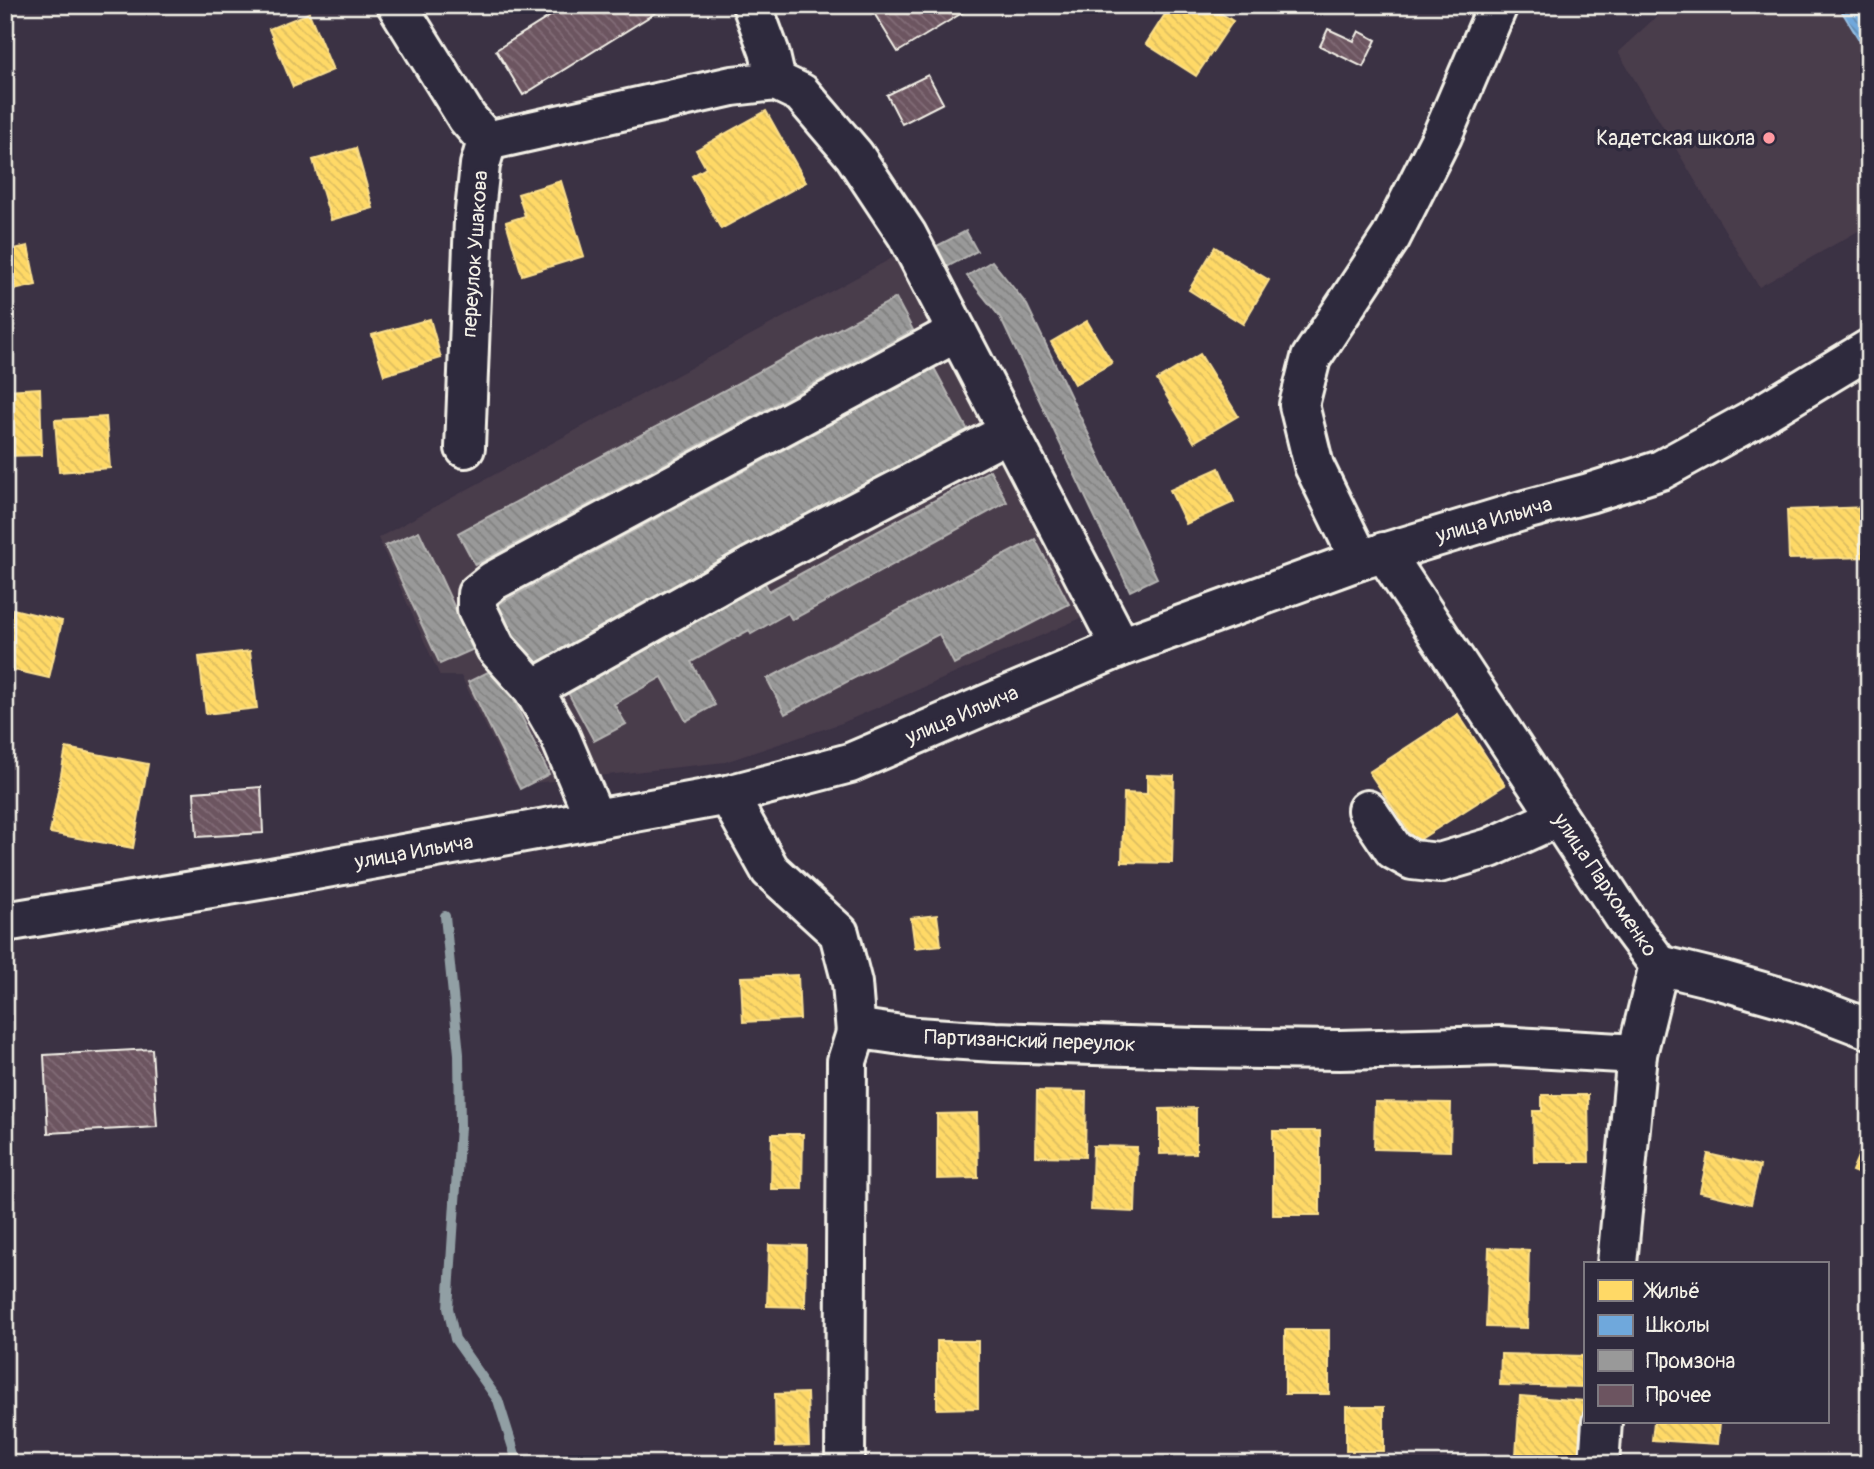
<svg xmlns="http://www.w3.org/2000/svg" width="1874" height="1469" font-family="Pangolin,sans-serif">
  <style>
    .built { fill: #4a3c4c }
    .homes { fill: url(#homes-back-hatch); stroke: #fce08d; stroke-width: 2 }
    .schools { fill: url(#schools-back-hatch); stroke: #97bee0; stroke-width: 2 }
    .industry { fill: url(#industry-back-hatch); stroke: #b4b3b1; stroke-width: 2 }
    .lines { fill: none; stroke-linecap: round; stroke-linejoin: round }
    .stream { stroke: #919fa4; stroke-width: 10 }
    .building { fill: url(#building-back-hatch); stroke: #f4f1e8; stroke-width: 2 }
    .minor-casing { stroke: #f4f1e8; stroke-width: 44 }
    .minor { stroke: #2f2a3d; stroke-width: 38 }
    .poi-dot { fill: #ff9aa2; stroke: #2f2a3d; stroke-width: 2.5 }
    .labels { text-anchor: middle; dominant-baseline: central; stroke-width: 7; stroke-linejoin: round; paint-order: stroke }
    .poi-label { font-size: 21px; fill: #f4f1e8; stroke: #2f2a3d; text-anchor: end }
    .street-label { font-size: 21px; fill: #f4f1e8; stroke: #2f2a3d }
  </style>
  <defs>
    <pattern id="homes-back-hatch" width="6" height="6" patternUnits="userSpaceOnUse" patternTransform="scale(1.75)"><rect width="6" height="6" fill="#ffd966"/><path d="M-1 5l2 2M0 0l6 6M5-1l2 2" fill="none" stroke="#dbbc60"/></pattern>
    <pattern id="schools-back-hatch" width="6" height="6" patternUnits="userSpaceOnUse" patternTransform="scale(1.75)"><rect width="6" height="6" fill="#6fa8dc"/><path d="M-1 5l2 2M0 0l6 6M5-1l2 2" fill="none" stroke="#648baf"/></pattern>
    <pattern id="industry-back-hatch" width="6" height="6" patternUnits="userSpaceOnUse" patternTransform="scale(1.75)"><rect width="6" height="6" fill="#999"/><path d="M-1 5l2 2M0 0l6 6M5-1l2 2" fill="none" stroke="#818180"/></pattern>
    <pattern id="building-back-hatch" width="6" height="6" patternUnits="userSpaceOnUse" patternTransform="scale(1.75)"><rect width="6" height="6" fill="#6c5460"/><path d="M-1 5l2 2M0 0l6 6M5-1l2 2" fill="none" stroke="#826d77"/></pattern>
  </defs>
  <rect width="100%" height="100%" fill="#3b3244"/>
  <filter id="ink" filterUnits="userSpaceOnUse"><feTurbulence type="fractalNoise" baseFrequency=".0143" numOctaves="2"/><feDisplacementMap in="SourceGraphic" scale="14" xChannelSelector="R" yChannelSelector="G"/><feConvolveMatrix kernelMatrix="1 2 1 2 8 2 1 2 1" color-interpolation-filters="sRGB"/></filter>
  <g filter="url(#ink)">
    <g class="built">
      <polygon points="1669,5 1869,5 1869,225 1759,287 1618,52"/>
      <polygon points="896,256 1088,615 842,723 725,762 515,785 461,676 440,676 378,538"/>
    </g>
    <g class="homes">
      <polygon points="1171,5 1208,5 1233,21 1196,76 1146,44"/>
      <polygon points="309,13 333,70 293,87 269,29"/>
      <polygon points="766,111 806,182 721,229 692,176 706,168 696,150"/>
      <polygon points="356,148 373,208 331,220 313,160"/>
      <polygon points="561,181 584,256 522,275 506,222 525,216 518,194"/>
      <polygon points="28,246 36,285 5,292 5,251"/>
      <polygon points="1215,247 1269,280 1243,324 1189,290"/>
      <polygon points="430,319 441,358 384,375 372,335"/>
      <polygon points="1087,321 1112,363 1075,384 1051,342"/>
      <polygon points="1200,354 1238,416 1194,442 1157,380"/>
      <polygon points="40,388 42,455 5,456 5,390"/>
      <polygon points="106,417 110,468 59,472 55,420"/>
      <polygon points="1219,468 1234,502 1186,524 1170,490"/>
      <polygon points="1869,507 1869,557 1789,559 1787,510"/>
      <polygon points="13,609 62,621 49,678 5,668 5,643"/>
      <polygon points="250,651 257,708 206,714 199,657"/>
      <polygon points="1458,714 1505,785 1416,842 1369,772"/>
      <polygon points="66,748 148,764 133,848 50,833"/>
      <polygon points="1147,775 1174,776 1172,863 1122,862 1124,793 1147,794"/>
      <polygon points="937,915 941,945 915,948 911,918"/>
      <polygon points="798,975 800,1019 743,1022 741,977"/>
      <polygon points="1037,1091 1086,1092 1085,1157 1036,1156"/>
      <polygon points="1542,1095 1588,1095 1589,1162 1534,1162 1533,1111 1542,1111"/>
      <polygon points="1375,1102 1451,1103 1450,1151 1374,1149"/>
      <polygon points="1196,1108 1196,1153 1160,1154 1160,1109"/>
      <polygon points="977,1113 978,1178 937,1179 937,1114"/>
      <polygon points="1869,1130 1869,1178 1852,1171"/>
      <rect x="1273" y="1131" width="47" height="84"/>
      <polygon points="772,1134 803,1134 802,1189 771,1189"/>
      <polygon points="1093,1146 1137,1147 1135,1212 1091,1210"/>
      <polygon points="1708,1154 1760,1166 1751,1204 1700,1192"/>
      <polygon points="769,1245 806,1246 805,1307 767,1306"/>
      <polygon points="1489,1248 1529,1250 1527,1328 1486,1327"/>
      <rect x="1285" y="1330" width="44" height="64"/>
      <polygon points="937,1341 978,1341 978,1408 937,1409"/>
      <polygon points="1501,1354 1585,1356 1585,1387 1500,1385"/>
      <polygon points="807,1393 809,1446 776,1447 775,1394"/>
      <polygon points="1520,1396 1584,1401 1580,1459 1516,1455"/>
      <rect x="1346" y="1407" width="38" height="44"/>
      <polygon points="1654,1422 1720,1422 1718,1444 1652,1440"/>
    </g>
    <polygon class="schools" points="1838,5 1869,5 1869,56"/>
    <g class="industry">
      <polygon points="966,231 977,251 947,267 935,247"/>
      <polygon points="992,261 1027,305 1157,578 1130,591 1000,317 967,276"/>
      <polygon points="896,298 913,330 475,565 458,533"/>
      <polygon points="934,368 969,432 532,669 497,605"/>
      <polygon points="990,470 1007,502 792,620 788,613 751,634 749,630 691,662 715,705 686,721 662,677 614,704 626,724 594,741 565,687 763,579 769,591"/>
      <polygon points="419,531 474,649 440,664 385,546"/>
      <polygon points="1035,539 1069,604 954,664 939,634 785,714 767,679"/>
      <polygon points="498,667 549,774 520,789 468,682"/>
    </g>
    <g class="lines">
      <polyline class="stream" points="445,916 459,1054 460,1127 448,1308 455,1339 498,1400 518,1464"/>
    </g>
    <g class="building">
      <polygon points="568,5 668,5 523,95 496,50"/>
      <polygon points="869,5 975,5 898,52"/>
      <polygon points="1328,29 1354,41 1359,31 1376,40 1363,67 1320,46"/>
      <polygon points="928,75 943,103 902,124 887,95"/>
      <polygon points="261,787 263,833 197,837 194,792"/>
      <polygon points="152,1049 157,1127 48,1133 44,1055"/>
    </g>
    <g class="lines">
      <g class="minor-casing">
        <g id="minor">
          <polyline points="397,5 467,118 487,141 480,165 474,220 465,448"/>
          <polyline points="752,5 769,51 776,81"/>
          <polyline points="487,141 732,86 776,81 801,93 854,155 907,235 1121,647"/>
          <polyline points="1384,552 1630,926 1659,965 1637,1054 1617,1264"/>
          <polyline points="1360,560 1314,466 1299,405 1311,358 1391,237 1442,136 1498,5"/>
          <polyline points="533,689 754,565 1009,432"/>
          <polyline points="728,795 770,870 839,933 852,983 856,1033"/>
          <polyline points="1367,810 1394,850 1412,860 1439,863 1490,848 1558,817"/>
          <polyline points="595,819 559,734 533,689 496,648 477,609 477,594 493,581 957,332"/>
          <polyline points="5,922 271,878 728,795 850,763 1121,647 1360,560 1525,510 1589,493 1661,470 1750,421 1869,349"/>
          <polyline points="1659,965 1724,981 1801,1003 1869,1029"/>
          <polyline points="845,1464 847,1061 856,1033 867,1030 916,1037 995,1042 1197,1048 1340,1050 1500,1046 1637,1054"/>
          <polyline points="1599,1464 1602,1422"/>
        </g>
      </g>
      <use href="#minor" class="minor"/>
    </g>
  </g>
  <circle class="poi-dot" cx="1769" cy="138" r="7"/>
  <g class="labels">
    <g class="poi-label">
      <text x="1755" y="138">Кадетская школа</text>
    </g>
    <g class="street-label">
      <text transform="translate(475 254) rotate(-86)">переулок Ушакова</text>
      <text transform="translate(1494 520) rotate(-16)">улица Ильича</text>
      <text transform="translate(962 715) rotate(-23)">улица Ильича</text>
      <text transform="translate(414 852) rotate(-10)">улица Ильича</text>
      <text transform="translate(1605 885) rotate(56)">улица Пархоменко</text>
      <text transform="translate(1030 1041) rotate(2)">Партизанский переулок</text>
    </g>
  </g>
  <rect width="1874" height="1469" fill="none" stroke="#2f2a3d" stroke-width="28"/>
  <rect x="14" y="14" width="1846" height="1441" fill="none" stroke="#f4f1e8" stroke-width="2.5" filter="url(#ink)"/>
  <rect x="1584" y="1262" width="245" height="161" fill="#2f2a3d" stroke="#7e7a81" stroke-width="2"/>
  <rect x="1598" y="1280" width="35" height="21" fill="#ffd966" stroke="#7e7a81" stroke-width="2"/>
  <text x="1646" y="1298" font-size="21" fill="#f4f1e8">Жильё</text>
  <rect x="1598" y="1315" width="35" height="21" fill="#6fa8dc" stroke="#7e7a81" stroke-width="2"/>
  <text x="1646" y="1332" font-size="21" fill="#f4f1e8">Школы</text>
  <rect x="1598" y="1350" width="35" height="21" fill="#999999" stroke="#7e7a81" stroke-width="2"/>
  <text x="1646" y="1368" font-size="21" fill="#f4f1e8">Промзона</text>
  <rect x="1598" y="1385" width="35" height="21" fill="#6c5460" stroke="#7e7a81" stroke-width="2"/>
  <text x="1646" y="1402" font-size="21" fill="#f4f1e8">Прочее</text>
</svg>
